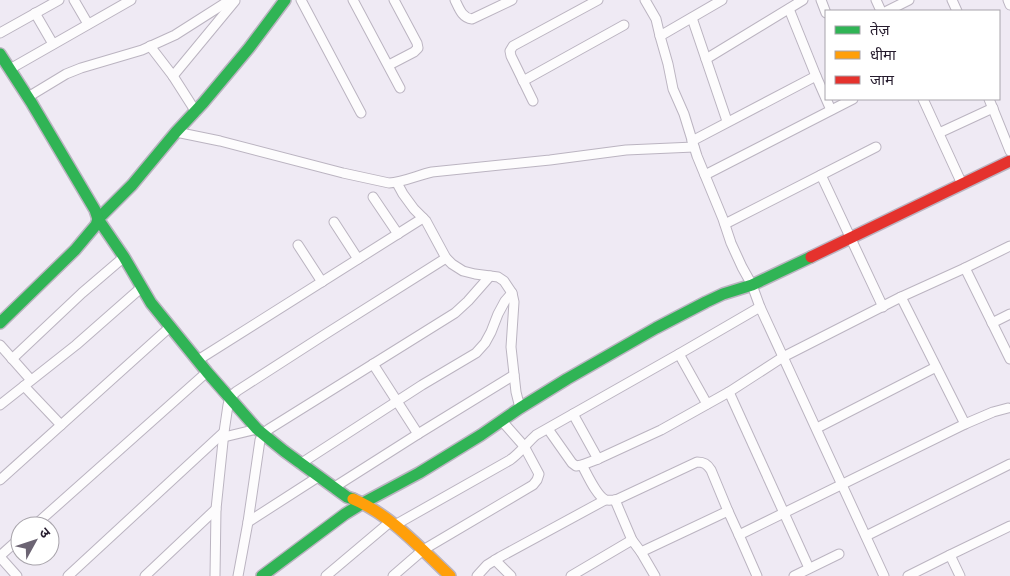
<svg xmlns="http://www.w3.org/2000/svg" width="1010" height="576" font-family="'Crimson Pro','Noto Sans Devanagari',serif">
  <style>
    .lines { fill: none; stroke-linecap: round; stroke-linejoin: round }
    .street-casing { stroke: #bbb4c1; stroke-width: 11 }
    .fast-casing { stroke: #bbb4c1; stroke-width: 14 }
    .slow-casing { stroke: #bbb4c1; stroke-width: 14 }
    .jam-casing { stroke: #bbb4c1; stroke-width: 14 }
    .street { stroke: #fdfcfd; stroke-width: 9 }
    .fast { stroke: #30b455; stroke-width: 11 }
    .slow { stroke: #ff9f0a; stroke-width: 11 }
    .jam { stroke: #e5322d; stroke-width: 11 }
  </style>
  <rect width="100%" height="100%" fill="#efeaf4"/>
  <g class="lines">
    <g class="street-casing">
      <g id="street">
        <polyline points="74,0 88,24"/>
        <polyline points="301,0 361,113"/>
        <polyline points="353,0 400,88"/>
        <path d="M 455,0 C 459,8 462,18 472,19 L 512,0"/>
        <polyline points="645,0 656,19 660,36"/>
        <polyline points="722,0 660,36 668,64 673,89 684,114 697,156 723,219 731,243 742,267 752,285 760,307 884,576"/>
        <polyline points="821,0 826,13"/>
        <polyline points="876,0 881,11"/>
        <polyline points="952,0 957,11"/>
        <polyline points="1008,0 1010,5"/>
        <polyline points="789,9 816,76 831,110"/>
        <polyline points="887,11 909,0"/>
        <polyline points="35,13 53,44"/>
        <polyline points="692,18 727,121"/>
        <polyline points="0,33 59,0"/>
        <polyline points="150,46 173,76 196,112"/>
        <polyline points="706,59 803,0"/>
        <polyline points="389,65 414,52 418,48 417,43 394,0"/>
        <polyline points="10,69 131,0"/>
        <polyline points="173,76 235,1"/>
        <polyline points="523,81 624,25"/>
        <polyline points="28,97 66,74 81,68 142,50 175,35 230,0"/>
        <polyline points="923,99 962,184"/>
        <polyline points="989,99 1010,151"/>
        <polyline points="533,101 511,56 510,51 513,46 598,0"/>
        <path d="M 176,132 L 220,141 L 343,173 L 389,183 C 404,182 418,175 432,172 L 550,160 L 626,150 L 694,147"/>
        <polyline points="939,133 993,108"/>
        <polyline points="692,141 816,76"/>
        <polyline points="705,175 853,99"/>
        <polyline points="821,175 883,307"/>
        <polyline points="397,183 403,194 414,209 426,221 446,258 452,264 463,271 475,274 498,277 504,281 512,293 514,302 511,347 516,392 520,408"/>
        <polyline points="373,197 398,234"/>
        <polyline points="334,222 358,259"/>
        <polyline points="725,224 876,147"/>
        <polyline points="298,245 322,282"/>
        <polyline points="965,268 1010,359"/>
        <polyline points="901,297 965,424"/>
        <polyline points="992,323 1010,314"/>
        <polyline points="0,345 31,380"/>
        <polyline points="679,354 707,404"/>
        <polyline points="12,359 82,293 124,257"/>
        <polyline points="198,360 423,218"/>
        <polyline points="373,364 418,434"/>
        <polyline points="24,386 61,425"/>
        <polyline points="729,392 809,568"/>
        <polyline points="0,405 76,345 142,287"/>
        <polyline points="573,414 598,459"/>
        <polyline points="817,428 936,367"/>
        <polyline points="548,429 572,463 576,466 582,465 598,459 661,430 729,392 783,357 901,297 965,268 1010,246"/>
        <polyline points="224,437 257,429"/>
        <polyline points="300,464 422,385 476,353 485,343 491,332 498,314 505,301 512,293"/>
        <path d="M 582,465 C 587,474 597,497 606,500 C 610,501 614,500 618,499 L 697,462 C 704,462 707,464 711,470 L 728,511"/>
        <polyline points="0,480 170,327"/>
        <polyline points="333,488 418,434 514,375"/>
        <polyline points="615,500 632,540 641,552 655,576"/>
        <polyline points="248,522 318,477"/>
        <path d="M 395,525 L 510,460 C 520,453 527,443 536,435 L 679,354 L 760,307"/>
        <polyline points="34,526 207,372"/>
        <polyline points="866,536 1010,464"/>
        <polyline points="641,552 728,511 739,535"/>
        <polyline points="950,555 1010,526"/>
        <polyline points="0,556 20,538"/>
        <polyline points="0,557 17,576"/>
        <polyline points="495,560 511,576"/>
        <polyline points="68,576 224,432"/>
        <polyline points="145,576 216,509"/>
        <polyline points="215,576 216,509 224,432 228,405 230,397 237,391 324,335 446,258"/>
        <polyline points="238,576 248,522 260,440 263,434 269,429 455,313 468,301 490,276"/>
        <polyline points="326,576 390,522"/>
        <polyline points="393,576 423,550 533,485 537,480 539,474 524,446 502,421"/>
        <polyline points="477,576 487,565 500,557 605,500"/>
        <polyline points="571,576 632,540"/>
        <polyline points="757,576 739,535 965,424 993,412 1008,408"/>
        <polyline points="794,576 839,554"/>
        <polyline points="908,576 950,555 960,576"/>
      </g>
    </g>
    <g class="fast-casing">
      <g id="fast">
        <polyline points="285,0 249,48 203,103 176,132 132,185 98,219 124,257 151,303 207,372 257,429 284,451 347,497 353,499"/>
        <polyline points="0,54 31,102 95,210 98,219 96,225 75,250 0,323"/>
        <polyline points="262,576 345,514 363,503 419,473 481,435 520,408 567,379 656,328 706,302 723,294 752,285 811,257"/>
      </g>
    </g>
    <g class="slow-casing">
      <path id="slow" d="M 353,499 C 391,515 420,548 450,576"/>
    </g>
    <g class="jam-casing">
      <polyline id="jam" points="811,257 1010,161"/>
    </g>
    <use href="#street" class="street"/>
    <use href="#fast" class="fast"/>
    <use href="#slow" class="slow"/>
    <use href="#jam" class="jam"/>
  </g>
  <rect x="825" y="10" width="175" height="90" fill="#ffffff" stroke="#a8a4ab"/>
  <rect x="835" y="26" width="25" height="8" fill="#30b455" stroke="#a8a4ab"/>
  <text x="870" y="35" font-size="15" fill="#261c2e">तेज़</text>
  <rect x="835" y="51" width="25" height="8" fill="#ff9f0a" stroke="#a8a4ab"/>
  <text x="870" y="60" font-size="15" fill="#261c2e">धीमा</text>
  <rect x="835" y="76" width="25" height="8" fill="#e5322d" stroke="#a8a4ab"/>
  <text x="870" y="85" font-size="15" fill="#261c2e">जाम</text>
  <g transform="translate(35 541) rotate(50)"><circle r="24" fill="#ffffff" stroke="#a8a4ab"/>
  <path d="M0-4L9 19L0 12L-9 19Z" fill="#6c6473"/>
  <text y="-8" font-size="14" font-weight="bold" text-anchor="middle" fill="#261c2e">उ</text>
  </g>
</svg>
